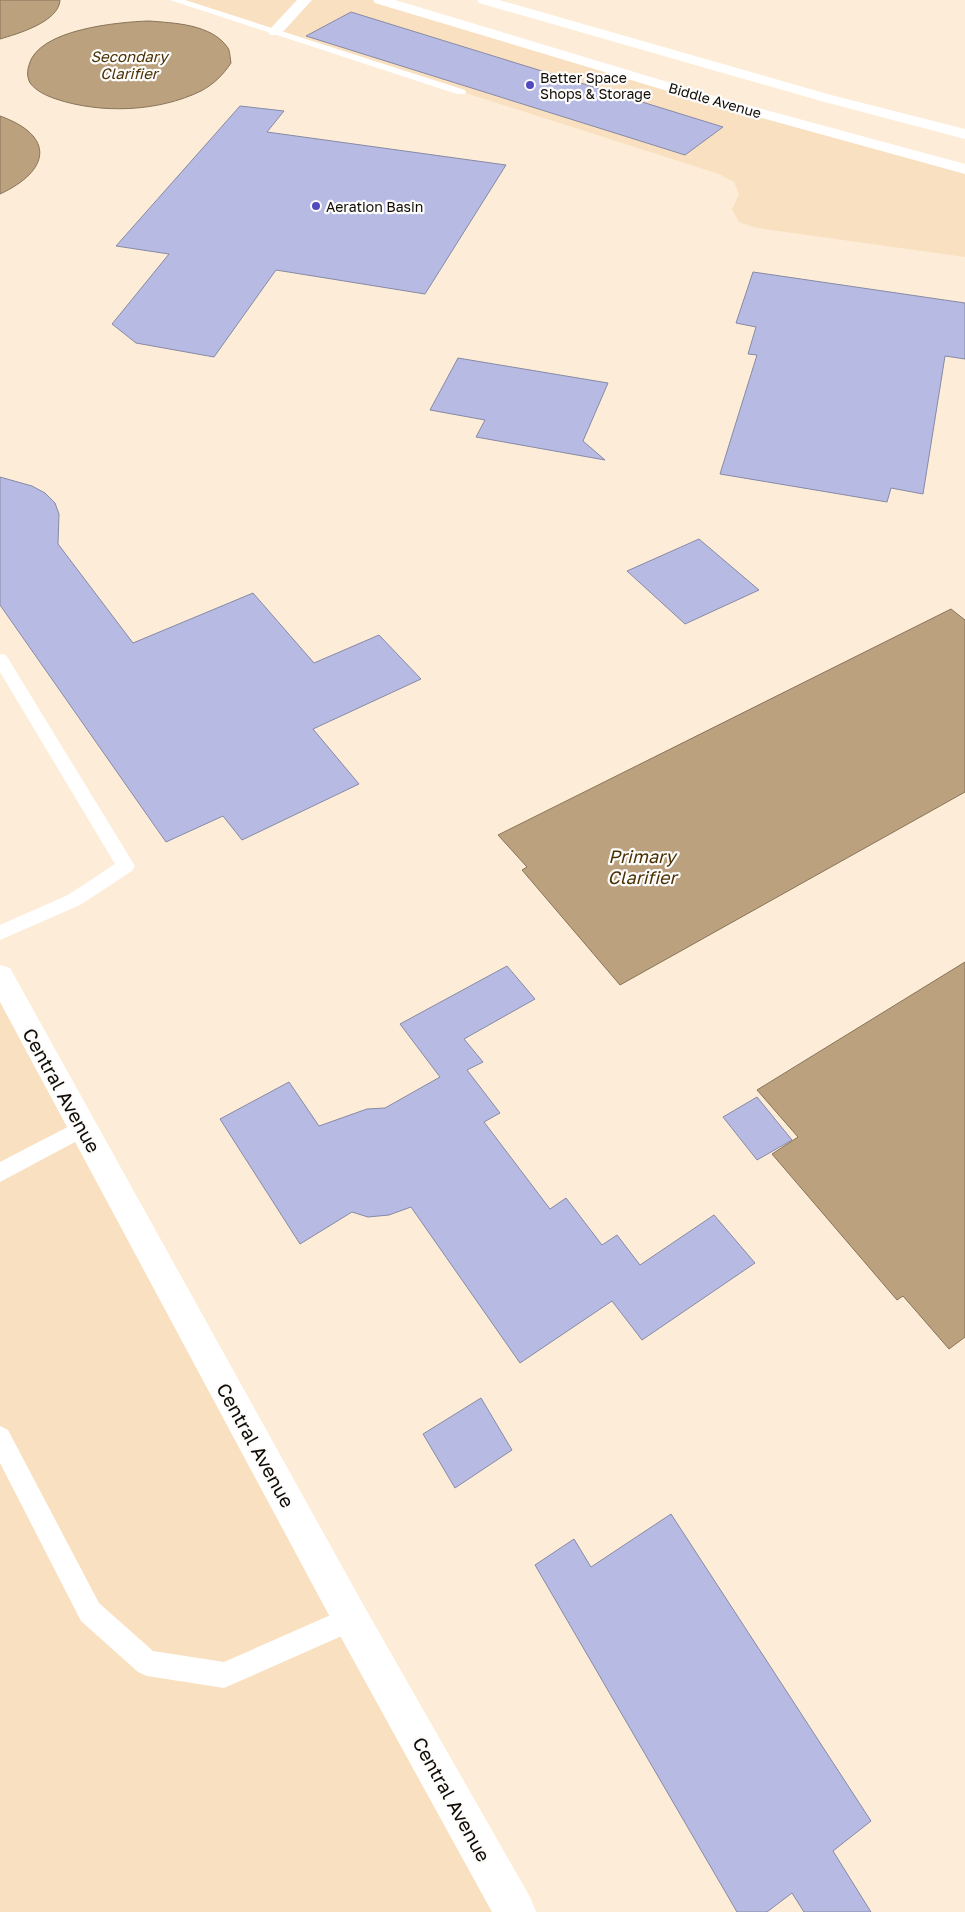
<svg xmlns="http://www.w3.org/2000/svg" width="965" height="1912" font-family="'Golos Text',sans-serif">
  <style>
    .built { fill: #f9e0c0 }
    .water { fill: #bba17e; stroke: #887459 }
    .building { fill: #b7bbe3; stroke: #878aa5 }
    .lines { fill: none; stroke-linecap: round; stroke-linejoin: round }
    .lane { fill: #fff; fill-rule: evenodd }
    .street { fill: #fff; fill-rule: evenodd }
    .secondary { fill: #fff; fill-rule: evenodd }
    .poi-dot { fill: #5149c0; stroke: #fcfcfc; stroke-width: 2 }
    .labels { text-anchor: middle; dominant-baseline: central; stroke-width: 4.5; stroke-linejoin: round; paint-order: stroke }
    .far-poi-label { font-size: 14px; fill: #110b04; stroke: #fcfcfc; text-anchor: start }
    .far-street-label { font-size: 14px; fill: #110b04; stroke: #fcfcfc }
    .far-water-label { font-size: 15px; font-style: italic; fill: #4b3002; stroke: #fcfcfc }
    .water-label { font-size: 18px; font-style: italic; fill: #4b3002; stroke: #fcfcfc }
    .near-street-label { font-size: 19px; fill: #110b04; stroke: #fcfcfc }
  </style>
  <rect width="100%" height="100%" fill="#fdedd8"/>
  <g class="built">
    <polygon points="175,0 380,0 965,169 965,257 757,228 739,222 732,209 739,194 734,182 719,174"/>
    <polygon points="0,976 515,1912 0,1912"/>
  </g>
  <g class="water">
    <path d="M 0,0 L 60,0 C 59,22 17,34 0,39 Z"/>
    <path d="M 149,21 C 174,23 212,24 228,48 C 230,51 230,58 231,63 C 223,75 214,84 201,91 C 158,112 101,114 56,99 C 47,96 36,91 30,83 C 27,77 27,71 29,65 C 38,29 119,22 149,21 Z"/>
    <path d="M 0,116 C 56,136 50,171 0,194 Z"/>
    <polygon points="951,609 965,620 965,792 620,985 522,870 527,867 498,835"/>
    <polygon points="965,962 965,1337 949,1349 903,1296 897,1300 772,1154 798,1137 757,1090"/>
  </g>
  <g class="building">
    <polygon points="351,12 723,127 685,155 306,36"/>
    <polygon points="240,106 284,111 267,132 506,165 425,294 276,270 214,357 136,343 112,324 169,254 116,246"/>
    <polygon points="753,272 965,303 965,359 945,356 923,494 891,488 887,502 720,474 757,355 748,354 756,327 736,323"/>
    <polygon points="458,358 608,383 583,441 605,460 476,437 485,420 430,410"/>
    <polygon points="0,477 32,486 45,493 55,503 59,514 58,544 133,643 253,593 314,663 379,635 421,679 313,729 359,784 242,840 223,816 166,842 0,605"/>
    <polygon points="699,539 759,590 685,624 627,571"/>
    <polygon points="507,966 535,999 464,1039 483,1062 467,1070 500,1113 484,1122 550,1209 566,1198 602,1245 617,1235 640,1265 714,1215 755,1263 642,1340 612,1301 520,1363 411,1207 389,1215 368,1217 352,1212 300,1244 220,1119 289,1082 319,1126 367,1109 385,1108 440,1077 400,1024"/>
    <polygon points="757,1097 792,1140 757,1160 723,1117"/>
    <polygon points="481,1398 512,1450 455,1488 423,1434"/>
    <polygon points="671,1514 871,1821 833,1851 871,1912 804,1912 792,1893 767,1912 737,1912 535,1565 574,1539 591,1567"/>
  </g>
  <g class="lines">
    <g class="lane">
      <polygon points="170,0 185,0 465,90 466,92 465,94 457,94"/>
      <polygon points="0,654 6,655 135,866 132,871 80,905 0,940 0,925 68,895 115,864 0,672"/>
      <polygon points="83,1119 90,1122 93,1128 90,1134 0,1182 0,1162"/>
      <polygon points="0,1426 8,1430 99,1603 153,1651 224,1662 351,1606 360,1610 364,1619 360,1628 224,1688 147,1676 138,1672 81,1621 0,1463"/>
    </g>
    <polygon class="street" points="297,0 312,0 280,35 270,35 268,32 270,29"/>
    <g class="secondary">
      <polygon points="373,0 395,0 714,96 965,164 965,174 704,102 375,3"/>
      <polygon points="477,0 499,0 831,95 965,129 965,139 821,101 479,3"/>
      <polygon points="0,965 10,968 364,1606 530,1897 536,1912 492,1912 338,1632 0,1002"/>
    </g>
  </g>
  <g class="poi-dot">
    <circle cx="530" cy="85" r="5"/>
    <circle cx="316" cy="206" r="5"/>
  </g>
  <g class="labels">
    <g class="far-poi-label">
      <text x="540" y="77">Better Space<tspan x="540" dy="16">Shops &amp; Storage</tspan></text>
      <text x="326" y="206">Aeration Basin</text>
    </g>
    <g class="far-street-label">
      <text transform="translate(715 100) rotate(16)">Biddle Avenue</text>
    </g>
    <g class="far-water-label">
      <text x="129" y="56">Secondary<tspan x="129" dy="17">Clarifier</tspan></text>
    </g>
    <g class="water-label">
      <text x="642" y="856">Primary<tspan x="642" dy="21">Clarifier</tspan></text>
    </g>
    <g class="near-street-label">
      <text transform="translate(62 1090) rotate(61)">Central Avenue</text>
      <text transform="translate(256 1445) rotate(61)">Central Avenue</text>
      <text transform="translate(452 1799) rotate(61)">Central Avenue</text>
    </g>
  </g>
</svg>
